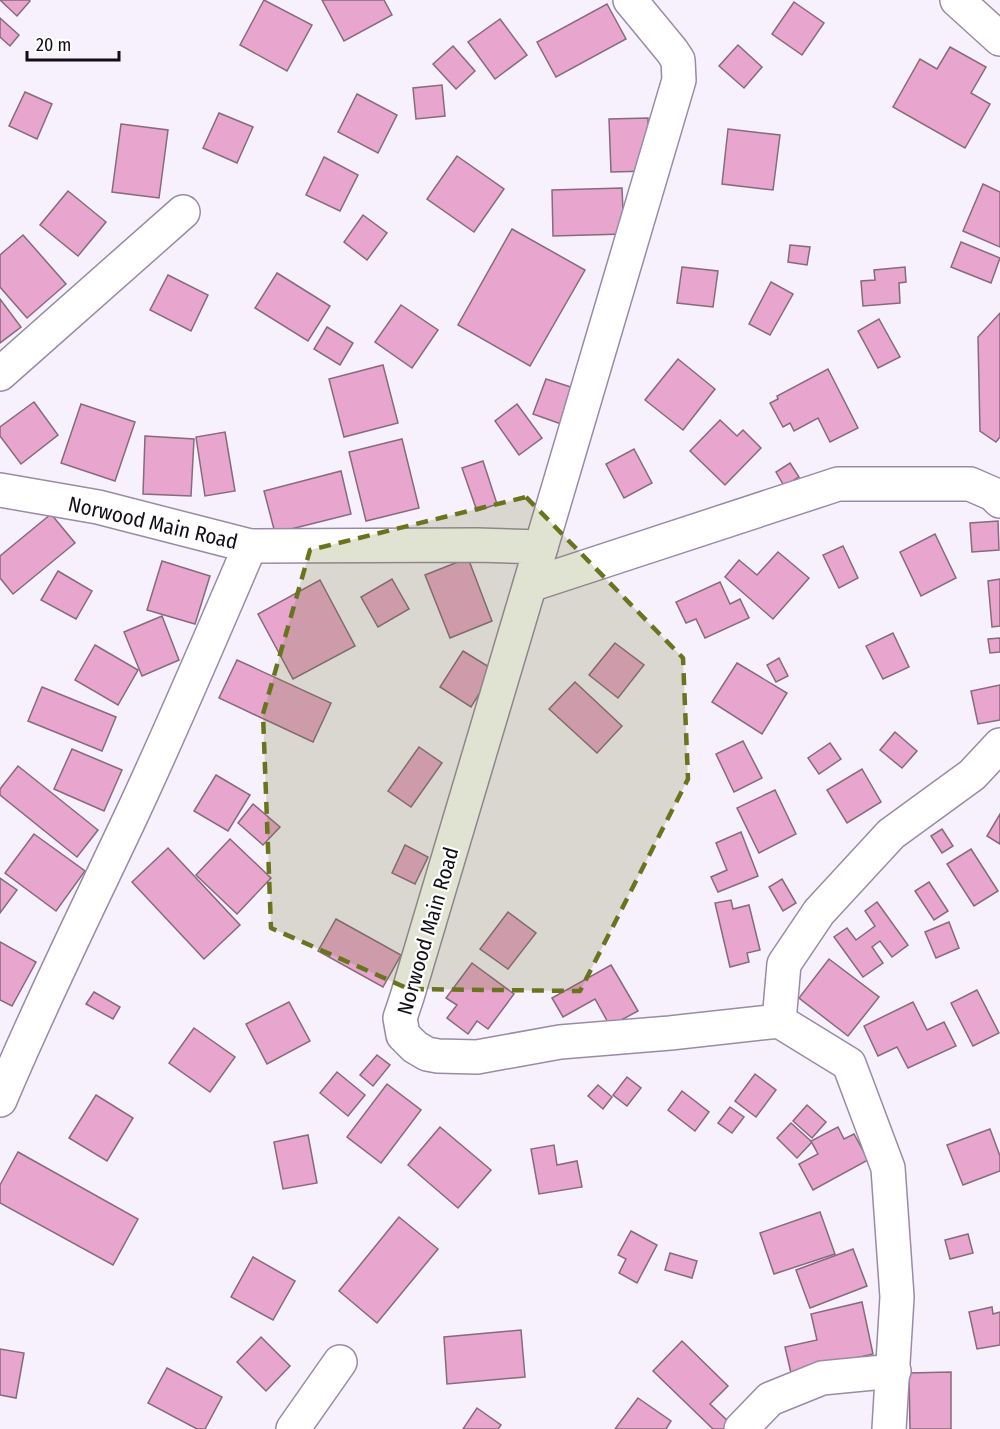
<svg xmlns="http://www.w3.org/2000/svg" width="1000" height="1429" font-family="'Fira Sans Condensed',sans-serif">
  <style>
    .building { fill: #e8a6cf; stroke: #876a7c; stroke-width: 1.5 }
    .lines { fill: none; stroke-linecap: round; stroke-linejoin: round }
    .minor-casing { stroke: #998ba7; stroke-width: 36 }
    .minor { stroke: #fff; stroke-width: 33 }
    .marked { fill: #6a741e; fill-opacity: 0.2; stroke: #6a741e; stroke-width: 4.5; stroke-dasharray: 12 8; stroke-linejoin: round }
    .labels { text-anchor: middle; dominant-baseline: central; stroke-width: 4.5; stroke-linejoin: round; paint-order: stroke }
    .street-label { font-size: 21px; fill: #120d17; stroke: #fff }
  </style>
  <rect width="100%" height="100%" fill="#f7f1fd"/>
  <g class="building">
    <polygon points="0,0 29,0 30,1 17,16"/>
    <polygon points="264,0 312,25 287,71 240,45"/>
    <polygon points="322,0 384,0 392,15 344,41"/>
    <polygon points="794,2 824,23 802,55 772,34"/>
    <polygon points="607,4 626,39 556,77 537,42"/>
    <polygon points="0,18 19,35 10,46 0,37"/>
    <polygon points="500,19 527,55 495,79 468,42"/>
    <polygon points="738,45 762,67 744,88 719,66"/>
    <polygon points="453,46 475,71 456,89 433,64"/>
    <polygon points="950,47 986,67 971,93 990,104 965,148 893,107 920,59 937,69"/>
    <polygon points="442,85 445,116 416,119 413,88"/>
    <polygon points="25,92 52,104 37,139 9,126"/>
    <polygon points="357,94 397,115 378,153 338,132"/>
    <polygon points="219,113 253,127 237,163 203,148"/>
    <polygon points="648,118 649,171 611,172 609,119"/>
    <polygon points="121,124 168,130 159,198 112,192"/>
    <polygon points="728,129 780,135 773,190 722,184"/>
    <polygon points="457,156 504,189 474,232 427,199"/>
    <polygon points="324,157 358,175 340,211 306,195"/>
    <polygon points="983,184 1000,192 1000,247 963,231"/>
    <polygon points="622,188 624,234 553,236 552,190"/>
    <polygon points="68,191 106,222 78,256 40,225"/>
    <polygon points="363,215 387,233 367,260 344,242"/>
    <polygon points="512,229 585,270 530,366 458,325"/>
    <polygon points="23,235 66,284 27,318 0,287 0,255"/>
    <polygon points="961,242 1000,258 991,283 951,267"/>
    <polygon points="790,245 810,247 807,265 788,262"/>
    <polygon points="682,267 718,271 713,307 677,303"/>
    <polygon points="905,267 906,282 899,283 900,303 863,306 861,281 875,280 874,270"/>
    <polygon points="277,273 330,306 308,341 255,308"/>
    <polygon points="168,275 208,295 191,331 150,310"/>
    <polygon points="771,282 793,294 770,335 749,324"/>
    <polygon points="0,299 21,327 0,343"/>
    <polygon points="401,305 438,330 412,368 375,342"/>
    <polygon points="1000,313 1000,437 996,442 980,431 978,337"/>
    <polygon points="879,319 900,357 878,368 858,331"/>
    <polygon points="327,327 353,343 340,365 314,349"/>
    <polygon points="678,359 715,389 683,430 645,400"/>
    <polygon points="383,365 398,423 344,437 329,379"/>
    <polygon points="828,369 858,428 830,442 818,418 794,431 790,423 783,427 770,403 778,399 777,396"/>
    <polygon points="546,379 577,389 564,425 533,414"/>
    <polygon points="34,402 58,435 21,464 0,436 0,427"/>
    <polygon points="81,404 135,422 115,481 61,463"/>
    <polygon points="517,404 542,438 519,455 495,421"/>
    <polygon points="720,420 737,436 743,430 761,448 725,485 690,451"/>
    <polygon points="225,432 235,491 205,496 196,437"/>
    <polygon points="145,436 194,439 191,496 143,494"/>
    <polygon points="402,439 419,508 366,521 349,452"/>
    <polygon points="634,449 652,483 624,498 606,464"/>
    <polygon points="483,461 497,504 477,511 462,468"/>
    <polygon points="790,463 799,477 784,486 776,472"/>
    <polygon points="341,471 351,514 275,533 264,491"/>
    <polygon points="51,514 75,543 13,594 0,578 0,556"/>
    <polygon points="998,521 999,550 972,552 970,523"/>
    <polygon points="935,534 956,578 921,596 900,552"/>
    <polygon points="843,546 858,578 839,588 823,555"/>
    <polygon points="778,552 809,578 773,619 725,577 739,560 757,575"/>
    <polygon points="468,558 492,621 450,638 425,575"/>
    <polygon points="162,561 210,576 195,624 147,610"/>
    <polygon points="58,571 92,591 76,619 41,600"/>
    <polygon points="392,579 409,609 378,627 361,597"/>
    <polygon points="1000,579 1000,626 992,627 988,581"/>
    <polygon points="320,580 355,646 293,679 258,614"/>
    <polygon points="720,582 730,604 740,599 749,618 705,638 696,619 686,623 676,602"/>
    <polygon points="162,616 179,660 142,676 124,632"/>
    <polygon points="893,633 909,667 883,679 866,646"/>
    <polygon points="1000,638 1000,652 990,653 988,639"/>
    <polygon points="615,643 644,665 618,698 589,675"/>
    <polygon points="95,645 138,670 118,705 75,680"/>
    <polygon points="463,651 494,670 471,707 440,687"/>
    <polygon points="779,658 788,676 776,682 767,665"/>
    <polygon points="237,660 331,703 313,742 219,698"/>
    <polygon points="737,663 787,693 762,734 712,702"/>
    <polygon points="575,682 622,726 597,753 549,709"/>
    <polygon points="1000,685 1000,720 978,724 971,691"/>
    <polygon points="42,687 116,717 102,751 28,721"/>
    <polygon points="895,732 917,751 902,768 880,750"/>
    <polygon points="743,741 762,778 734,792 716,754"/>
    <polygon points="830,743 841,759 819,774 808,758"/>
    <polygon points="419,747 442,763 411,807 388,791"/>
    <polygon points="72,749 122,770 104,811 54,789"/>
    <polygon points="18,766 98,830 77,857 0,795 0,789"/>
    <polygon points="862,769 881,802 847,823 827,790"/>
    <polygon points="216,775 250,795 228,831 194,811"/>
    <polygon points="775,790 796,834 759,853 737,808"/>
    <polygon points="253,804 280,827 263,845 238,823"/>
    <polygon points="1000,814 1000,844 987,836"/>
    <polygon points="942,829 953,846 942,853 931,836"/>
    <polygon points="741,832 758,876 718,892 711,877 727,870 716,843"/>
    <polygon points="34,834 85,871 56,911 5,873"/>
    <polygon points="230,839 271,878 237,914 196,875"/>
    <polygon points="405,845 428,857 415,884 392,873"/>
    <polygon points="168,848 240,925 204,959 132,882"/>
    <polygon points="971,849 998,891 974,906 947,864"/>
    <polygon points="0,878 17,890 0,913"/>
    <polygon points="782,879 796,903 783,911 769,887"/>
    <polygon points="929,882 948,911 934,920 915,891"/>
    <polygon points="731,900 733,909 749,905 760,950 747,953 749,962 730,967 715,903"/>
    <polygon points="877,902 908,945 892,957 880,941 872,947 883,963 863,977 834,937 847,928 856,940 875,926 865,911"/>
    <polygon points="508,912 536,933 508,969 480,949"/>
    <polygon points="336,919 401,955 383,987 318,951"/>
    <polygon points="949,922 959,948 936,958 925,932"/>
    <polygon points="0,942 36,962 12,1006 0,1000"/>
    <polygon points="829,959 879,997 848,1036 799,998"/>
    <polygon points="472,963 514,994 488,1029 477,1021 468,1034 447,1018 457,1005 446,998"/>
    <polygon points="611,965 638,1011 610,1026 595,999 563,1017 552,998"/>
    <polygon points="977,990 999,1033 973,1046 951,1003"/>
    <polygon points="94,992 120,1007 113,1019 86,1004"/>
    <polygon points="289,1002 310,1041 267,1064 246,1024"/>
    <polygon points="913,1002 927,1030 944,1022 956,1046 908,1068 897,1047 878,1056 864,1026"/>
    <polygon points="194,1028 235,1057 210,1092 169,1063"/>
    <polygon points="377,1055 390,1065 373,1086 360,1075"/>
    <polygon points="337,1072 365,1095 348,1116 320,1093"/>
    <polygon points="755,1074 776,1090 756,1117 735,1101"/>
    <polygon points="627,1077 641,1088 627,1106 613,1095"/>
    <polygon points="387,1084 421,1110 381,1163 347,1137"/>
    <polygon points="598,1085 612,1097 603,1109 588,1096"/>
    <polygon points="682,1091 709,1112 695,1131 668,1110"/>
    <polygon points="96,1095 133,1118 107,1161 69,1138"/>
    <polygon points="807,1105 826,1122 812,1138 793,1121"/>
    <polygon points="730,1107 744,1117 732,1133 718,1123"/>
    <polygon points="791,1123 812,1142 797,1158 777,1138"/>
    <polygon points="440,1127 491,1170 458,1208 408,1165"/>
    <polygon points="838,1127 844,1139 854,1134 868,1160 813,1190 799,1164 818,1154 811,1141"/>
    <polygon points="990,1129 1000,1156 1000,1171 963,1185 947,1145"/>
    <polygon points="308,1135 317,1183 283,1189 274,1142"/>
    <polygon points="554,1145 557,1165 577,1161 582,1187 539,1194 531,1149"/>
    <polygon points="18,1152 138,1219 113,1265 0,1203 0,1185"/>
    <polygon points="820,1212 835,1254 774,1274 760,1233"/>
    <polygon points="399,1217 438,1249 377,1323 339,1291"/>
    <polygon points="631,1231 657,1245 637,1283 619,1273 626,1259 618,1255"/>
    <polygon points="968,1234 973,1253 950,1259 945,1240"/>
    <polygon points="853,1249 867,1286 810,1308 796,1270"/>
    <polygon points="670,1253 697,1261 692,1278 665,1270"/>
    <polygon points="253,1257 295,1281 273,1320 231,1297"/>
    <polygon points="862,1302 873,1354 791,1373 785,1347 817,1340 811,1314"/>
    <polygon points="992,1307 993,1314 1000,1312 1000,1345 977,1349 969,1312"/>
    <polygon points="521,1330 525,1377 447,1384 444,1337"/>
    <polygon points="261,1337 290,1366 266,1391 237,1362"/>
    <polygon points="682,1341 728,1386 710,1404 730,1423 724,1429 713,1429 653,1371"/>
    <polygon points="0,1349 24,1353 16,1398 0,1395"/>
    <polygon points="167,1368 222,1397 205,1429 197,1429 148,1403"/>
    <polygon points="951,1372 951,1429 910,1429 909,1373"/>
    <polygon points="638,1398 671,1421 666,1429 615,1429"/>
    <polygon points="477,1408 501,1425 498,1429 463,1429"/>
  </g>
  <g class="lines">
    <g class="minor-casing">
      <g id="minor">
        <polyline points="957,0 1000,39"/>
        <polyline points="0,374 183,212"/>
        <polyline points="0,490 98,507 250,546 477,545 541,547 407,997 400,1018 403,1035 415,1047 427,1054 438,1056 477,1057 560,1042 670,1033 779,1021 849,1064 888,1168 897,1297 889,1429"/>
        <polyline points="541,547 679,80 678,60 672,51 630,0"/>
        <polyline points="530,585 838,484 970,484 993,494 1000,501"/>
        <polyline points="779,1021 784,964 819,912 891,834 972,775 1000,745"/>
        <path d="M 0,1100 C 41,1002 88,908 133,812 C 174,724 212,635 250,546"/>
        <polyline points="293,1429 340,1362"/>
        <polyline points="741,1429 770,1399 822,1378 894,1371"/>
      </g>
    </g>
    <use href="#minor" class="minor"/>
  </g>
  <path class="marked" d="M 526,497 L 683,658 L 688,779 L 580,991 L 409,989 L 271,928 L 263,714 L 310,550 Z"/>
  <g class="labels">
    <g class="street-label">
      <text transform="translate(153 523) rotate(13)">Norwood Main Road</text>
      <text transform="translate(428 931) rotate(-74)">Norwood Main Road</text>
    </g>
  </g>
  <path d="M27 51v9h92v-9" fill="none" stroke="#120d17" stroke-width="3"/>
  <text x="36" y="51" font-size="18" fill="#120d17" stroke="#ffffff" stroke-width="4.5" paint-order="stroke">20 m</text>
</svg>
